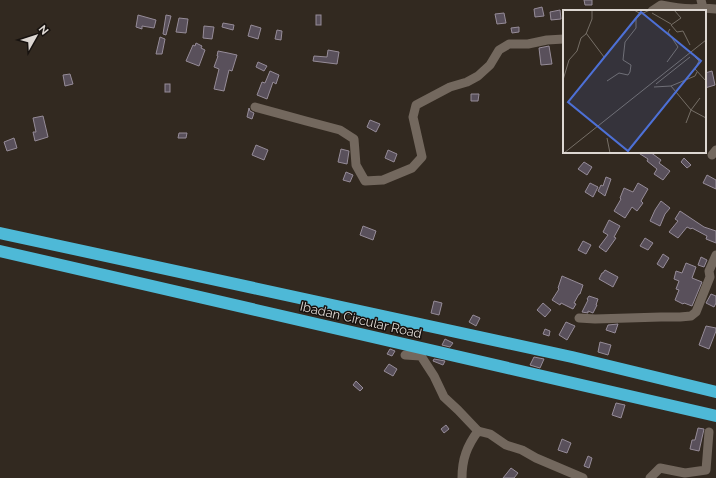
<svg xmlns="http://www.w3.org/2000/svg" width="716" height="478" font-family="Raleway,sans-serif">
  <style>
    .building { fill: #59505b; stroke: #968c98 }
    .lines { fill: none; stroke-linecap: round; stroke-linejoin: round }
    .minor { stroke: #73685e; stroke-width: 9 }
    .highway { stroke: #4eb9d7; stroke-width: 12 }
    .labels { text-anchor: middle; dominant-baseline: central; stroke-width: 3; stroke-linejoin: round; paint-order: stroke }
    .street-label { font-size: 13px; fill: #ddd7d2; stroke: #17120f }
    .inset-road { fill: none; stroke: #766f67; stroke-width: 1 }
    .view { fill: #4d70d6; fill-opacity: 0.15; stroke: #4d70d6; stroke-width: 2 }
    .inset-edge { fill: none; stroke: #ddd7d2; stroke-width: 2 }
  </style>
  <rect width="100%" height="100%" fill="#322920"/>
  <g class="building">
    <polygon points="584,0 592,0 592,5 585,5"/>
    <polygon points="542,7 544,16 535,17 534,9"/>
    <polygon points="560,10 561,19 551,20 550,12"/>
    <polygon points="504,13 506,23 497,24 495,14"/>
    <polygon points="138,15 156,20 154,28 142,26 142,29 136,27"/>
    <polygon points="166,15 171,16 166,35 163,34"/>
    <rect x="316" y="15" width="5" height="10"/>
    <polygon points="179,18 188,19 186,33 176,32"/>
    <polygon points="223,23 234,25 233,30 222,27"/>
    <polygon points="251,25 261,28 258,39 248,36"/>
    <polygon points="204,26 214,27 212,39 203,38"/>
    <polygon points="519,27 519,32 512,33 511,28"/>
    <polygon points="277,30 282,31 281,40 275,39"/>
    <polygon points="160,37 165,39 162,54 156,54"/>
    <polygon points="196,43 202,46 201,48 205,50 199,66 186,61 193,45 195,46"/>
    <polygon points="549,46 552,64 541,65 539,48"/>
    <polygon points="328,50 339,52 337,64 313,61 314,56 327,57"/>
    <polygon points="218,51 228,53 237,55 232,71 229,70 224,91 214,89 219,69 214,67 218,56 217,56"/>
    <polygon points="258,62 267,66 264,71 256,67"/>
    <polygon points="270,71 279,75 276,84 273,82 267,99 257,95 262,82 265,83"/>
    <polygon points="712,71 715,85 705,88 705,73"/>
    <polygon points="70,74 73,84 65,86 63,75"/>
    <rect x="165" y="84" width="5" height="8"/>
    <polygon points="471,94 479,94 478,101 471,101"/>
    <polygon points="249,108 250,111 254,113 252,119 247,117"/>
    <polygon points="43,116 48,137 35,141 33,132 36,132 33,118"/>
    <polygon points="370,120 380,124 376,132 367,127"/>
    <polygon points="179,133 187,133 186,138 178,138"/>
    <polygon points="14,138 17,148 7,151 4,142"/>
    <polygon points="256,145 268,150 264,160 252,155"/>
    <polygon points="341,149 349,151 347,164 338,162"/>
    <polygon points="388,150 397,154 394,162 385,158"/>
    <polygon points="637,152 650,152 661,160 659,163 670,171 663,180 654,174 657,169 647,161 648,159"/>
    <polygon points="684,158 691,165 687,168 681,162"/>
    <polygon points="584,162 592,167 587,175 578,169"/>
    <polygon points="346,172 353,175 350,182 343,180"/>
    <polygon points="707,175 716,180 716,189 703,183"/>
    <polygon points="606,177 611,179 605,196 598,191 601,185 603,186"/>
    <polygon points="590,183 598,187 593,197 585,192"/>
    <polygon points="638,183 648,189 641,201 643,203 637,211 632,207 625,218 614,211 621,199 620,198 624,188 633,192"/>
    <polygon points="661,201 670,208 665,214 660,226 650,221 655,210"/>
    <polygon points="680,211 704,227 716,231 716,243 706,239 707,236 692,228 691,229 687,227 678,238 669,232 678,221 675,219"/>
    <polygon points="609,220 620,226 614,237 616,238 606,252 599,247 608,235 603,232"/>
    <polygon points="363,226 376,231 373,240 360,235"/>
    <polygon points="645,238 653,243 648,250 640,246"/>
    <polygon points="583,241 591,245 586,254 578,250"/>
    <polygon points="663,254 669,258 663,268 657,264"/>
    <polygon points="701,257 707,260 704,267 698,265"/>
    <polygon points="686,263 696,267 692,278 702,282 692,306 684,303 683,304 675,300 679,290 676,289 679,281 674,279 676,271 682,273"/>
    <polygon points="605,270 618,277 613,287 599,279 602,273 603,273"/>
    <polygon points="562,276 583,285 580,294 579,294 574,303 576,304 573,309 561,303 560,305 552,300 559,289 558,288"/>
    <polygon points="711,294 716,296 716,303 714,307 706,303"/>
    <polygon points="589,296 598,299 596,305 597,305 593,313 588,311 588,313 582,312 588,300 587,299"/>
    <polygon points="434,301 442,303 439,315 431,313"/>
    <polygon points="543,303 551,310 545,317 537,310"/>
    <polygon points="473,315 480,318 476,326 469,322"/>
    <polygon points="566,322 575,326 567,340 559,335"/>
    <polygon points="618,324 615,333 606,330 608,325"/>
    <polygon points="706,326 716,328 716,331 709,349 699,345"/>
    <polygon points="545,329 550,331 549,336 543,334"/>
    <polygon points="445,339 453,343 450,347 442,345"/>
    <polygon points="600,342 611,345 608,355 598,352"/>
    <polygon points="390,349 395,351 392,356 387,354"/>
    <polygon points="534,357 544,359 540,368 530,365"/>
    <polygon points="434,359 445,361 443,365 433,361"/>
    <polygon points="389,364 397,369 393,376 384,371"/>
    <polygon points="356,381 363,388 360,391 353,385"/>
    <polygon points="616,403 625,405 621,418 612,415"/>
    <polygon points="446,425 449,429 444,433 441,429"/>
    <polygon points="698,428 704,429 699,451 690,449 692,440 695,440"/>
    <polygon points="562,439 571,443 567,453 558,450"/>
    <polygon points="588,456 592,458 589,468 584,466"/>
    <polygon points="511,468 518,473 514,478 503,478"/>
  </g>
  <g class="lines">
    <g class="minor">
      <polyline points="701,0 703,8 716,9"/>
      <path d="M 652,11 L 661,5 C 675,8 689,10 703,8"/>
      <polyline points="255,107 306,121 340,130 354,139 356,165 365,181 383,180 412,168 422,157 413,117 416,105 450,87 467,82 478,76 490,65 499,50 509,44 528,44 547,40 564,39"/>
      <polyline points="712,155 716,150"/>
      <polyline points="579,318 595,319 661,317 680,317 691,316 696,312 710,277 709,271 716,255"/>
      <polyline points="405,355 421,356 434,376 444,397 458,410 478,431"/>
      <path d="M 462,478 C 462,459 467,446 478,431 L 490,434 L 506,445 L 522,450 L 536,458 L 583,478"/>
      <polyline points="650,478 660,468 685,473 706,470 709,432"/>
    </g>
    <g class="highway">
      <polyline points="0,233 572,357 716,392"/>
      <polyline points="0,251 716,416"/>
    </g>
  </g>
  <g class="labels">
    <g class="street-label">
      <text transform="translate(361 320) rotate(13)">Ibadan Circular Road</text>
    </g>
  </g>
  <g transform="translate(563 10)">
    <rect width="143" height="143" fill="#322920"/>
    <path class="inset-road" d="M 71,0 L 78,4 L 87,0M 111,0 L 118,8 L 108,15 L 114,22 L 120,21 L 127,35M 89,3 L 108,14M 23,23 L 41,47M 132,47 L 136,51 L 132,59 L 143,71M 104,52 L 115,37 L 105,22 L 107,19M 0,70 L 6,50 L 14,41 L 18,28 L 23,24 L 29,9 L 29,0M 44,71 L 56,63 L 65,65 L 67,62 L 68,55 L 60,50 L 62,32 L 73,18 L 73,9 L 78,4M 93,74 L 127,47M 91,77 L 108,76M 137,88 L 128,100 L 143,108M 123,113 L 128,100 L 108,76 L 132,66 L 134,62M 44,128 L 47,143M 1,143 L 143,30"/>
    <path class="view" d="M 78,2 L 138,51 L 65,141 L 5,92 Z"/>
    <rect width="143" height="143" class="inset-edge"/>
  </g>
  <g transform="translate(36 36) rotate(51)" stroke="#17120f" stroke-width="3" paint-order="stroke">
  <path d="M0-3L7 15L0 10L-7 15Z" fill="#ddd7d2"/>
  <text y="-6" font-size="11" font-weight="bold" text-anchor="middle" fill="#ddd7d2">N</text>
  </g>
</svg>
